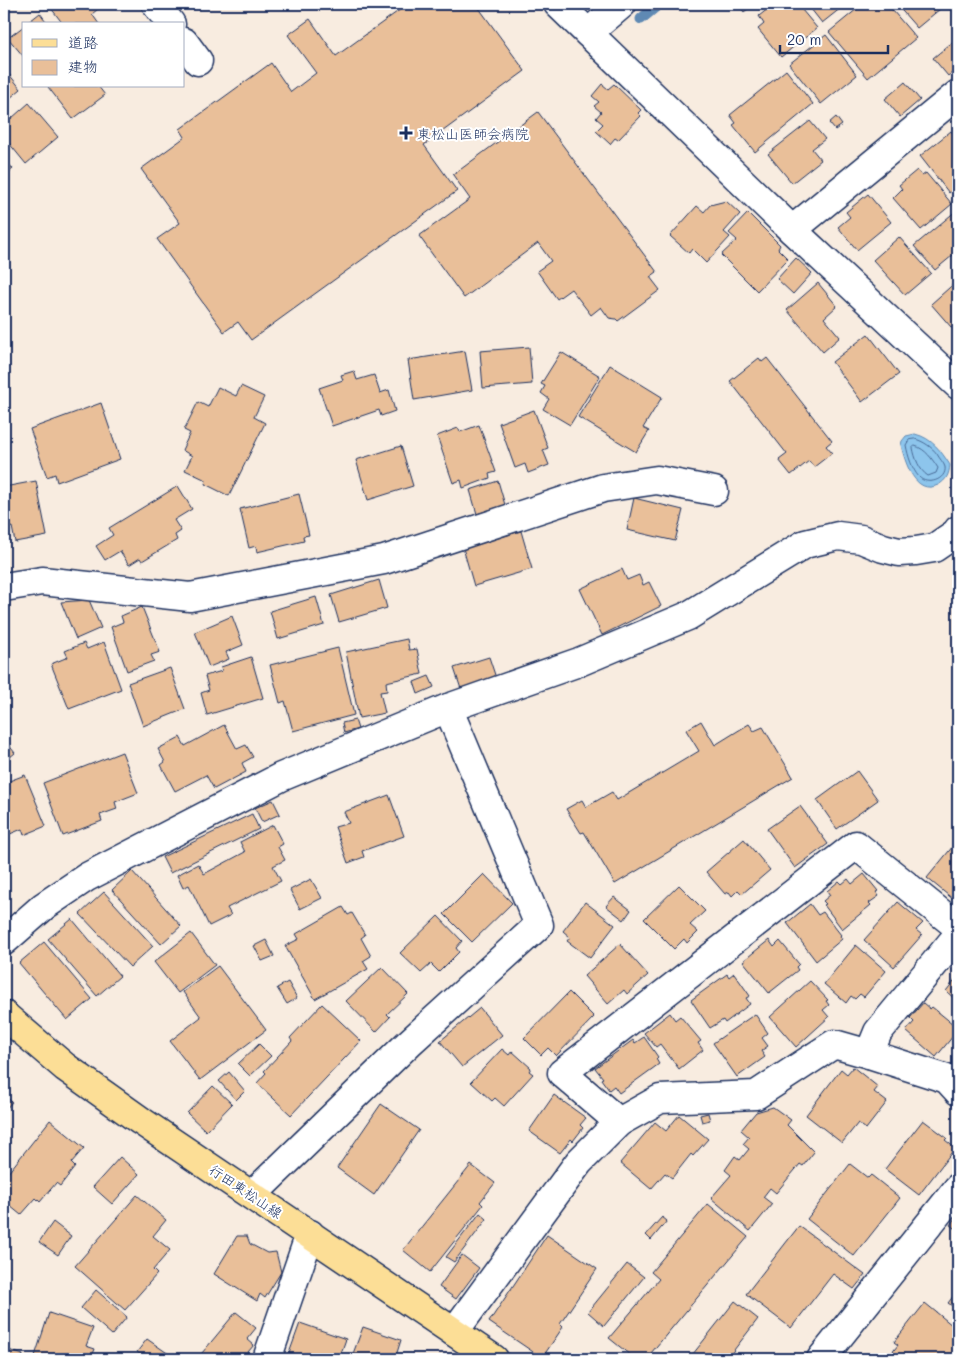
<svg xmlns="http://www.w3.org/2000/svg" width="962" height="1363" font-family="Mali,'Klee One',sans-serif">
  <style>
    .water { fill: #8dc5ec; stroke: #5f89b3 }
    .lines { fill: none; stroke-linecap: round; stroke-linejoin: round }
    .shore { stroke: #496b97; stroke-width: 1 }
    .stream { stroke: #5f89b3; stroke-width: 11 }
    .building { fill: #e9bf99; stroke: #1b2f5e }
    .street-casing { stroke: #1b2f5e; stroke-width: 31 }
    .primary-casing { stroke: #1b2f5e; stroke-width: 31 }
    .street { stroke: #fff; stroke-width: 28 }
    .primary { stroke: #fcde96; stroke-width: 28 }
    .poi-dot { fill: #1b2f5e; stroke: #fff; stroke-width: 2 }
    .labels { text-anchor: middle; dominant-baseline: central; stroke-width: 4; stroke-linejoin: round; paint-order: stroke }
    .poi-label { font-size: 14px; fill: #1b2f5e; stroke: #fff; text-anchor: start }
    .street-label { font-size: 14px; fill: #1b2f5e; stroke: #fff }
  </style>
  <rect width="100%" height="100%" fill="#f8ece0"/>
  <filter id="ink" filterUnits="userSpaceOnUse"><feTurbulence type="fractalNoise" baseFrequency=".02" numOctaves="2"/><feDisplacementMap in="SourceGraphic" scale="10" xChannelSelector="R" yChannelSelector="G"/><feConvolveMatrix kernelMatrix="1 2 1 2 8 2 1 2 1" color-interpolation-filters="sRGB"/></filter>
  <g filter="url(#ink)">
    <path class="water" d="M 915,434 C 932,438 941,451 950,465 C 949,474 947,480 938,485 C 915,496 905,462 901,445 L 902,441 L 906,436 Z"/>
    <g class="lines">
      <g class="shore">
        <path d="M 915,439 C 923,441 932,447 937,454 C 939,458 944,463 945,467 C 947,480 927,486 919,477 C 912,469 908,456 906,445 L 909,440 Z"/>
        <path d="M 915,446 C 926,449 932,459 938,468 L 936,473 L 928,476 C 919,470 915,458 913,448 Z"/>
      </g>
      <polyline class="stream" points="641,19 659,4"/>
    </g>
    <g class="building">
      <polygon points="48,4 104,4 92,14 99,24 63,24"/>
      <polygon points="408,4 427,4 429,6 433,4 476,4 525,71 424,145 457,191 251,340 238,322 224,332 157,239 180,223 141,169 185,137 180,129 271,63 291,92 316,73 288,35 310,19 336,56"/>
      <polygon points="738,4 754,4 744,12"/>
      <polygon points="774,4 797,4 817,28 781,57 758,29 764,24 759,16"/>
      <polygon points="807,4 846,4 822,23"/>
      <polygon points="863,4 887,4 916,38 868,78 829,32"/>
      <polygon points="896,4 946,4 917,28"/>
      <polygon points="40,13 48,24 26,24"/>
      <polygon points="24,26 24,57 8,38"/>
      <polygon points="826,35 857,75 821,104 789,64"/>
      <polygon points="955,40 958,44 958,68 948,76 933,58"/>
      <polygon points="4,68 21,89 4,103"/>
      <polygon points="786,70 813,104 755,152 733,125 736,123 730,115"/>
      <polygon points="905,82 920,100 900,117 885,99"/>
      <polygon points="602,84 608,89 614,84 641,110 638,113 641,116 618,140 615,138 610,144 596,131 603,124 596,118 601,112 594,106 599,102 592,96"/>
      <polygon points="50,86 98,86 105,95 73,119 48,87"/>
      <polygon points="29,103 58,137 26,164 4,137 4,125"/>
      <polygon points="538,112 657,272 650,277 660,290 618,321 616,319 609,318 601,307 591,315 571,289 557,299 537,271 551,261 538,243 464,298 419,236 470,199 453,175"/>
      <polygon points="836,117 842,125 835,130 829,123"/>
      <polygon points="810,121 825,139 812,149 821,160 792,183 768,154"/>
      <polygon points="951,131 958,140 958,186 949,193 920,156"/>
      <polygon points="4,158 13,169 4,176"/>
      <polygon points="917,170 922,176 926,173 952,204 921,230 893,198 902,189 899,185"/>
      <polygon points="868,194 891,222 857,250 838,227 850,217 846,212"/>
      <polygon points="726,201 740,214 724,232 730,237 706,263 692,249 689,253 670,236 697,206 704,212 710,205"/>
      <polygon points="957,210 958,211 958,251 935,270 914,246"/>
      <polygon points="748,213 780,245 778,249 788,259 757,291 721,255 737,240 729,233"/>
      <polygon points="899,237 931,273 905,295 873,260"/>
      <polygon points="796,258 812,273 793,294 777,279"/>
      <polygon points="958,280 958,335 931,304"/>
      <polygon points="818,283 837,306 824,318 840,337 823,352 787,310"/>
      <polygon points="868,334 899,374 862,402 832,362"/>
      <polygon points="529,347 532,384 483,388 480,351"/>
      <polygon points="465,351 472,390 414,400 408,360"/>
      <polygon points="561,352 600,376 570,425 543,409 549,399 541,393 545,386 541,384"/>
      <polygon points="759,358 762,362 767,358 832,441 826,446 832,453 814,467 809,461 791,475 779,460 787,454 730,381"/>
      <polygon points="610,365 662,397 643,428 649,431 636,452 578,417"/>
      <polygon points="354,371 357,380 374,375 380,393 389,390 395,411 381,416 379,410 332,426 319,388 343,380 341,375"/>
      <polygon points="241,386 264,397 254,417 265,423 229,496 205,484 206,480 185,470 192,456 182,450 190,433 184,430 198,402 208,407 218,387 236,396"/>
      <polygon points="101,403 120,459 57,482 55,474 47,477 30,429"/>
      <polygon points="534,410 548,448 543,450 549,465 528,473 525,464 515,468 499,423"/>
      <polygon points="479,425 496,472 489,474 490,478 463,488 461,480 453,483 437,436 458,428 460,432"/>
      <polygon points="401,446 413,486 368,500 356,460"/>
      <polygon points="36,481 47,536 15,542 12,527 4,529 4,487"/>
      <polygon points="498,481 505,505 477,514 470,490"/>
      <polygon points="178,486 192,509 174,520 181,531 175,535 177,540 142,561 140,558 129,565 120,551 105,560 96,546 113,535 109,528"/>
      <polygon points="299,494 309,535 303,536 304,541 257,552 256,546 249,548 240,509"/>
      <polygon points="634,498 683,510 675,541 627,530"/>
      <polygon points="521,531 532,569 474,586 463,548"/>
      <polygon points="622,569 627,580 639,575 643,585 649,582 661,606 602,635 580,589"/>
      <polygon points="379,580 387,608 339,622 331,595"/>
      <polygon points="316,597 324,625 278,639 270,611"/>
      <polygon points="89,600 101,628 76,639 61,602"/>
      <polygon points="142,607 160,652 151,655 154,661 127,671 111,627 123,622 121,616"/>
      <polygon points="232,616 243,645 226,652 229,659 209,667 195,632"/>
      <polygon points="407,639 409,650 417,649 422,674 386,682 387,691 380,692 385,713 359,718 346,652"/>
      <polygon points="104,642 121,689 69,709 51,664 68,657 65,651 84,643 87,649"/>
      <polygon points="338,648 354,715 293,731 285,701 280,703 270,665"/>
      <polygon points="251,657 263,698 207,715 201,693 209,690 205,676 222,671 221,667"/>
      <polygon points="489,657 496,678 461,689 454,668"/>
      <polygon points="170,668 185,709 143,726 128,683"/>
      <polygon points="429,676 434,687 418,694 414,682"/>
      <polygon points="355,720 358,729 344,733 342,723"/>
      <polygon points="701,721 715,745 749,724 754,731 763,727 793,777 615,884 584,832 581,833 566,809 582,800 586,807 612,792 617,800 699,751 686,730"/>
      <polygon points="224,725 237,749 246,745 253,757 242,763 246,772 214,789 206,775 175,791 161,765 165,762 158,749 180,737 185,746"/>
      <polygon points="4,739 15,753 4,762"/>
      <polygon points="122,752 138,793 115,802 117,809 100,815 102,821 63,836 43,783"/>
      <polygon points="857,771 878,800 837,829 817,800"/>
      <polygon points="25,775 46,826 24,835 22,829 10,834 7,827 4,829 4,783"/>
      <polygon points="389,795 404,836 362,851 364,857 348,863 335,827 349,823 344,812"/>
      <polygon points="273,800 280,814 262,822 255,808"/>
      <polygon points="800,806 828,844 795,868 767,829"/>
      <polygon points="252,814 259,829 170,873 162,857"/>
      <polygon points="273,825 283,844 278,847 285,860 273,866 281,881 227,908 231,915 209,926 189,885 183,888 177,875 198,864 204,874 245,852 240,842"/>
      <polygon points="744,839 770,870 742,894 738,890 732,896 729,892 725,894 706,872"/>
      <polygon points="958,840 958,894 954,900 927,878"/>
      <polygon points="132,871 181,926 161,944 112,890"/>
      <polygon points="484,874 512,903 472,942 444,914"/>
      <polygon points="864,874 878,891 876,892 879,896 869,903 871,905 842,929 824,905 826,904 823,901 830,895 827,891 839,881 842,884 848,879 852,884"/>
      <polygon points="311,879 322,898 300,909 290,890"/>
      <polygon points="679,885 705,911 690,925 698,932 687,943 684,939 674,949 644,919"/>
      <polygon points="104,892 153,946 130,967 80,914"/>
      <polygon points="614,897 631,910 624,920 606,906"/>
      <polygon points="585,902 615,925 590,958 567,941 570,937 563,931"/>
      <polygon points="898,902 923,923 916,930 922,935 894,967 864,940"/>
      <polygon points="810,904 818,915 823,912 841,935 840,936 842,939 816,961 787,923"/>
      <polygon points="343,907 348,915 352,913 365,935 361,938 371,956 363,961 368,969 315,999 285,946 299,939 296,934"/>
      <polygon points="438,916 462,941 456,948 459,952 439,972 431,964 421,973 400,953"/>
      <polygon points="72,919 120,976 97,996 48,939"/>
      <polygon points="191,933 215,965 178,993 154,962"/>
      <polygon points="266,940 274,956 262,961 254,946"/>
      <polygon points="769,940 774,947 780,941 799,964 796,967 798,970 769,993 743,961"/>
      <polygon points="44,942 92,999 67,1020 19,963"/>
      <polygon points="620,944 648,975 627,994 624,990 608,1004 584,976"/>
      <polygon points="856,945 886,971 864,997 860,994 855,999 851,996 846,1003 824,984"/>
      <polygon points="218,966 266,1030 200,1080 170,1041 201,1017 183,992"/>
      <polygon points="382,967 408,994 387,1014 390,1017 376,1032 346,1001"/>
      <polygon points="734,973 750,996 746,998 750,1004 725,1023 723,1020 710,1028 691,1000 727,974 729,977"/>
      <polygon points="958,976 958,1002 946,991"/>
      <polygon points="810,981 828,1000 826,1001 829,1005 823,1010 829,1017 796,1047 770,1017"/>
      <polygon points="288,982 297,998 287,1004 277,988"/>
      <polygon points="569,992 594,1017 556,1056 548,1048 541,1055 524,1038"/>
      <polygon points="923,1003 930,1009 932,1007 958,1028 958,1030 936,1057 906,1031 914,1022 910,1018"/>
      <polygon points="322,1004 361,1041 291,1115 257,1083 266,1073 264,1071 292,1041 290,1038"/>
      <polygon points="480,1008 502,1035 462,1067 440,1041"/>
      <polygon points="670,1013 675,1020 680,1016 701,1041 698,1043 703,1050 679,1069 660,1044 656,1047 644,1033"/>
      <polygon points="755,1014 768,1033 762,1038 768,1046 761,1051 765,1057 737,1077 713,1043"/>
      <polygon points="644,1037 658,1057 656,1059 659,1064 619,1093 614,1086 609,1090 601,1079 603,1078 595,1068 633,1040 635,1043"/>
      <polygon points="259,1044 271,1056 250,1076 238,1064"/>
      <polygon points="502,1049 509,1055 512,1051 531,1068 529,1071 533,1074 504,1106 495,1098 492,1101 471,1082"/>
      <polygon points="853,1067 878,1087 874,1092 887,1102 866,1129 858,1123 842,1143 806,1115 841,1069 847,1074"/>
      <polygon points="229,1072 245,1091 236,1100 219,1081"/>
      <polygon points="213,1086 232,1104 206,1131 187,1113"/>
      <polygon points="4,1095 12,1102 4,1111"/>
      <polygon points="554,1095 586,1118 580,1125 583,1128 573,1141 571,1139 560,1153 529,1131"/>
      <polygon points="381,1104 419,1130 374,1195 337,1168"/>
      <polygon points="773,1107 791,1120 787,1125 814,1152 803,1166 800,1164 776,1193 770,1188 763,1197 772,1204 750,1231 711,1198 731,1175 725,1170 735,1156 740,1160 749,1149 743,1144 749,1137 741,1130 756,1112"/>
      <polygon points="708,1113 710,1120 702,1122 700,1115"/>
      <polygon points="679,1115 708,1139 693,1156 691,1154 672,1178 665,1173 651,1189 620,1163 655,1122 666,1131"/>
      <polygon points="50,1120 84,1148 71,1163 75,1167 60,1186 56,1183 40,1202 36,1198 21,1215 4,1201 4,1178"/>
      <polygon points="923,1120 947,1138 945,1140 955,1148 919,1195 885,1169"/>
      <polygon points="120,1157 139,1174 112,1204 93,1187"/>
      <polygon points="850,1164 868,1178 871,1175 900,1198 854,1256 807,1219"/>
      <polygon points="471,1165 495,1183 480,1202 483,1205 430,1272 403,1250"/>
      <polygon points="137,1195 166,1220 153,1236 170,1250 153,1270 157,1274 125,1310 75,1266"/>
      <polygon points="708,1204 748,1237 646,1359 635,1359 609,1338 659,1279 651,1272"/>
      <polygon points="480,1213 487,1219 454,1262 446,1257"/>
      <polygon points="958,1214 958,1231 950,1225"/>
      <polygon points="662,1217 667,1221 651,1240 646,1235"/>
      <polygon points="53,1222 71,1236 58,1255 39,1242"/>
      <polygon points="799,1226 865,1275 854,1289 833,1274 791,1328 746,1294"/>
      <polygon points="547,1235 597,1269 560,1324 563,1327 542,1358 489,1322"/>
      <polygon points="237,1236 247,1236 250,1244 267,1253 276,1252 281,1272 265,1298 260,1294 257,1301 214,1274"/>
      <polygon points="462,1255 479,1268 456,1299 439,1287"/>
      <polygon points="627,1264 644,1277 604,1326 588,1312"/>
      <polygon points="96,1290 127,1317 112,1335 81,1308"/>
      <polygon points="958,1290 958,1310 948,1303"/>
      <polygon points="735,1301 758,1319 727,1359 689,1359"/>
      <polygon points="925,1303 958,1330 958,1359 887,1359 898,1345 894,1342"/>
      <polygon points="236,1312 256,1328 247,1339 254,1345 242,1359 197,1359"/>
      <polygon points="49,1313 93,1328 86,1346 95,1349 91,1359 34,1359"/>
      <polygon points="300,1323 346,1339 339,1359 287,1359"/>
      <polygon points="363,1327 401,1340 395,1359 351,1359"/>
      <polygon points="147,1339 176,1359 147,1359 137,1352"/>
      <polygon points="6,1349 23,1355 22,1359 4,1359"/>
    </g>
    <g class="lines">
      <g class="street-casing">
        <g id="street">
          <polyline points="156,4 171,24"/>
          <polyline points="558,4 792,230 958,385"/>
          <polyline points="588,33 622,4"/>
          <polyline points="184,42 198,61"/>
          <polyline points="792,230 958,94"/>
          <polyline points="4,587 42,581 190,597 384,560 603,488 657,480 714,491"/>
          <polyline points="4,941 44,906 87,877 281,777 448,708 579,662 688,616 805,544 838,536 861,539 883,548 899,552 916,551 934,548 956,533 958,530"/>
          <polyline points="869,1054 878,1032 958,935"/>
          <polyline points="619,1122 562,1073 856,845 958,927"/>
          <polyline points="252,1195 409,1043 539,925 448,708"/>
          <polyline points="454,1332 579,1162 619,1122 660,1099 756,1095 834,1044 869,1054 947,1079 958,1091"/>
          <polyline points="267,1359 310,1234"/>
          <polyline points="821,1359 958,1188"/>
        </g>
      </g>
      <g class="primary-casing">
        <polyline id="primary" points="4,1015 65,1067 141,1121 494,1359"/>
      </g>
      <use href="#street" class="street"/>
      <use href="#primary" class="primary"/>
    </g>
  </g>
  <path class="poi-dot" d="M403.5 125.5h5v5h5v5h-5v5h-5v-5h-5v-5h5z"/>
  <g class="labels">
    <g class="poi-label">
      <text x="417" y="133">東松山医師会病院</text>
    </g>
    <g class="street-label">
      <text transform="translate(246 1191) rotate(34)">行田東松山線</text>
    </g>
  </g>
  <rect width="962" height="1363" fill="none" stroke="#fff" stroke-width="20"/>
  <rect x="10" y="10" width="942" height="1343" fill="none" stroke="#1b2f5e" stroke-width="2" filter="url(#ink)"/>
  <rect x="22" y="22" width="162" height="65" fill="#ffffff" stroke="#a4acbf"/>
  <rect x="32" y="39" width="25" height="8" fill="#fcde96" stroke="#a4acbf"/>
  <text x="68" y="48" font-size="15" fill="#1b2f5e">道路</text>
  <rect x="32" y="60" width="25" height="15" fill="#e9bf99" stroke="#a4acbf"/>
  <text x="68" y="72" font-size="15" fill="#1b2f5e">建物</text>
  <path d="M780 45v8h108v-8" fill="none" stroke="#1b2f5e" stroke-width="2.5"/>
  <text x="787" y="45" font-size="15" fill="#1b2f5e" stroke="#ffffff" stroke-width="4" paint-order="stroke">20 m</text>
</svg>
